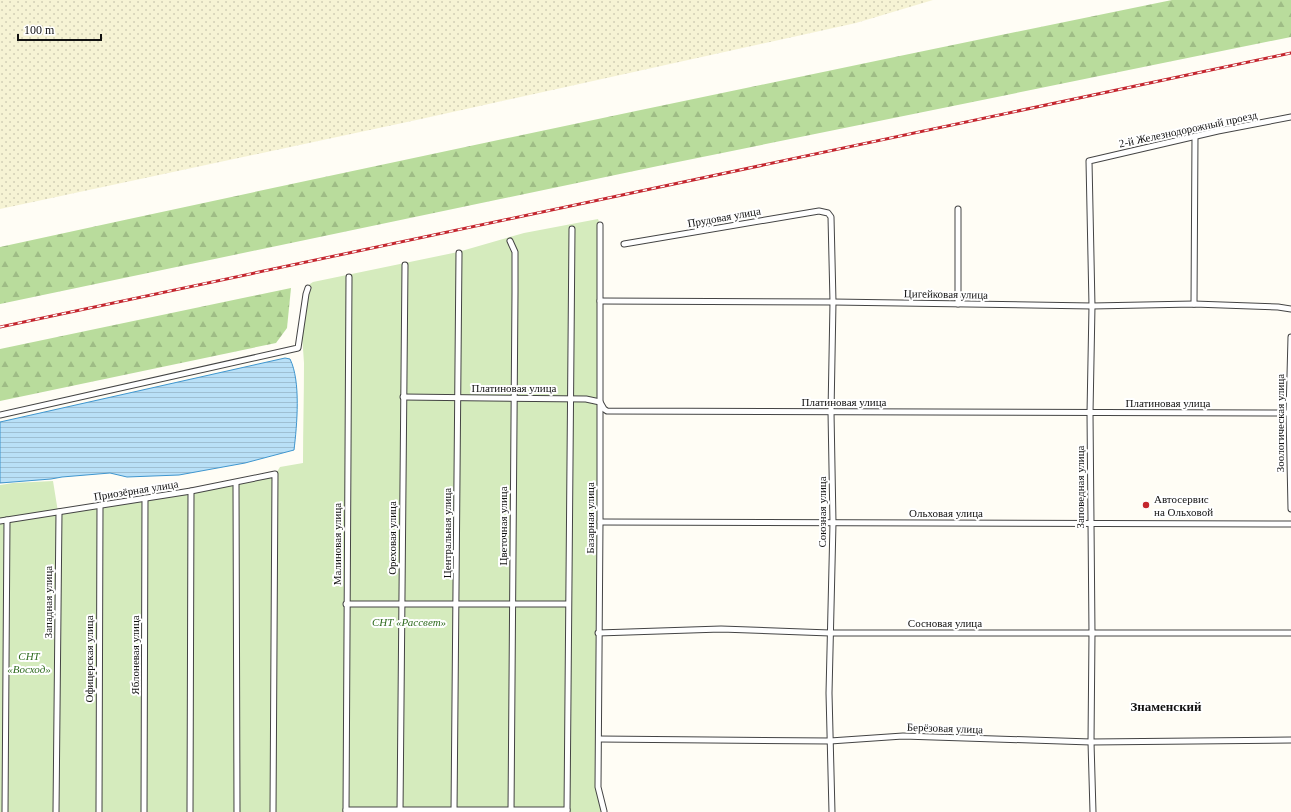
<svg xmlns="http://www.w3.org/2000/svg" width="1291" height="812" font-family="Georgia,serif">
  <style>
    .farmland { fill: url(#farmland-dots) }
    .grass { fill: #d5ebbd }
    .forest { fill: url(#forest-firs) }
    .water { fill: url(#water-rules); stroke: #3f96cf }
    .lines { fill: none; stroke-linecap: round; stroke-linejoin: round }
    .street-casing { stroke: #444; stroke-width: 7 }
    .street { stroke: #fff; stroke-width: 5 }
    .rail-casing { stroke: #c4262e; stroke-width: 3 }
    .rail { stroke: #fff; stroke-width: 1.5; stroke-dasharray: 4.5; stroke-linecap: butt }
    .poi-dot { fill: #c4262e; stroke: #fff; stroke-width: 1.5 }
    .labels { text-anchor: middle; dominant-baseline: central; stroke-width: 4; stroke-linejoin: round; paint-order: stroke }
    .street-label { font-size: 11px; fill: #111; stroke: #fff }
    .poi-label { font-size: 11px; fill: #111; stroke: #fff; text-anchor: start }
    .park-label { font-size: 11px; font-style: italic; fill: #2f6b1f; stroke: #fff }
    .quarter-label { font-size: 13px; font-weight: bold; fill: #111; stroke: #fff }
  </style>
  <defs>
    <pattern id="farmland-dots" width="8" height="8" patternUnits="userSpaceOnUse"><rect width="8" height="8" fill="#f6f3d4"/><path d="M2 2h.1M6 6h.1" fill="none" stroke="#d2cfb5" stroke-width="1.8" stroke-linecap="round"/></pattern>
    <pattern id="forest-firs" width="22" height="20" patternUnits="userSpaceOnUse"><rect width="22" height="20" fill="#b9dc9c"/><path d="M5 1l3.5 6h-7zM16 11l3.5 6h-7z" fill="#9ebc85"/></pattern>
    <pattern id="water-rules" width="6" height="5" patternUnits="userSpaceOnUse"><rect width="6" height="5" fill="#b9e0f7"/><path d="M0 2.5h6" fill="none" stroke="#9ebfd3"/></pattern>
  </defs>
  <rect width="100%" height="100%" fill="#fffdf5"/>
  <polygon class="farmland" points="0,0 933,0 856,23 421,119 0,209"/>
  <path class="grass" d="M 598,219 L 600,225 L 598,787 L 604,812 L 0,812 L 0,485 L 13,483 L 53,481 L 58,512 L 275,475 L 280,467 L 303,463 C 303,430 304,396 304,363 C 303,342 299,319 303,299 C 304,291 306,286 313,282 L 458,252 L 524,233 Z"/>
  <g class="forest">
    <path d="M 1172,0 L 1291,0 L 1291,37 L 658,166 L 0,304 L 0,247 C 390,162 781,80 1172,0 Z"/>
    <polygon points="291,288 287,328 276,343 0,401 0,349"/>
  </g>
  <path class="water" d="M 285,358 L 290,359 C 301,381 297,425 294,450 L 245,463 L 179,475 L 127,477 L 110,473 L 62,477 L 51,479 L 0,483 L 0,422 Z"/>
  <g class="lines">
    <g class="street-casing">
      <g id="street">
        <polyline points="600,225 600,522 598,787 604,811"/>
        <polyline points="510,241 515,252 515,292 511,812"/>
        <polyline points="624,244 819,211 828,213 831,217 833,302 831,412 833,523 829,693 832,812"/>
        <polyline points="600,301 833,302 1092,306 1194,304 1278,307 1291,309"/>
        <polyline points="958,304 958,209"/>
        <polyline points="1194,304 1195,136"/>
        <polyline points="1291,337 1289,413 1291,509"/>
        <polyline points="403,397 586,399 600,402 604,409 607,411 1291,413"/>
        <polyline points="0,415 298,348 306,294 308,288"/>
        <polyline points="236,483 237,812"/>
        <polyline points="0,521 191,491 275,474 273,812"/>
        <polyline points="600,522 1291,524"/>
        <polyline points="346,604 568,604"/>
        <polyline points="598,633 721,629 830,633 1291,633"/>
        <polyline points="599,739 830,741 903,736 1091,742 1291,740"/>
        <polyline points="346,810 567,810"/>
        <polyline points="5,812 7,520"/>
        <polyline points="56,812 59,512"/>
        <polyline points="99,812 100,505"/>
        <polyline points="144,812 145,498"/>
        <polyline points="190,812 191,491"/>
        <polyline points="346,812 349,277"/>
        <polyline points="400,812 405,265"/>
        <polyline points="454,812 459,253"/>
        <polyline points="567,812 572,229"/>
        <polyline points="1093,812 1091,742 1092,633 1090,413 1092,306 1089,161 1218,131 1291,117"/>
      </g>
    </g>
    <use href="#street" class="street"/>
    <g class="rail-casing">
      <polyline id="rail" points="0,327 1291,53"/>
    </g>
    <use href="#rail" class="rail"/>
  </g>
  <circle class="poi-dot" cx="1146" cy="505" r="4"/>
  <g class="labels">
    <g class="street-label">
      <text transform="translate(1188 129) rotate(-12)">2-й Железнодорожный проезд</text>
      <text transform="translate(724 217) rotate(-10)">Прудовая улица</text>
      <text transform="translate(946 294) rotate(1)">Цигейковая улица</text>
      <text x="514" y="388">Платиновая улица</text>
      <text x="844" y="402">Платиновая улица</text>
      <text x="1168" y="403">Платиновая улица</text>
      <text transform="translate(1280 423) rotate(-90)">Зоологическая улица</text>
      <text transform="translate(1080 487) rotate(-90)">Заповедная улица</text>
      <text transform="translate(136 490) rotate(-9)">Приозёрная улица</text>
      <text transform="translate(822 512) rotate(-90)">Союзная улица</text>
      <text x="946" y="513">Ольховая улица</text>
      <text transform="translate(590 518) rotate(-90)">Базарная улица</text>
      <text transform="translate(503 526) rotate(-90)">Цветочная улица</text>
      <text transform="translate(447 533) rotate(-90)">Центральная улица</text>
      <text transform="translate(392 538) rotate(-90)">Ореховая улица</text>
      <text transform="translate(337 544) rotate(-90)">Малиновая улица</text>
      <text transform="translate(48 602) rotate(-90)">Западная улица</text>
      <text x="945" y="623">Сосновая улица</text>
      <text transform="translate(135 655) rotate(-90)">Яблоневая улица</text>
      <text transform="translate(89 659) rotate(-90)">Офицерская улица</text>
      <text transform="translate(945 728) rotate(2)">Берёзовая улица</text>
    </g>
    <g class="poi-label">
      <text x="1154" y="499">Автосервис<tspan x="1154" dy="13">на Ольховой</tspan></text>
    </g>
    <g class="park-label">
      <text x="409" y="622">СНТ «Рассвет»</text>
      <text x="29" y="656">СНТ<tspan x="29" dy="13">«Восход»</tspan></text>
    </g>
    <g class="quarter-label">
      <text x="1166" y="706">Знаменский</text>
    </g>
  </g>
  <path d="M18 34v6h83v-6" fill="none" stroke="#111111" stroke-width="2"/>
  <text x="24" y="34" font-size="12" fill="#111111" stroke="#ffffff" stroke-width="3" paint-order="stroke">100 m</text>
</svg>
